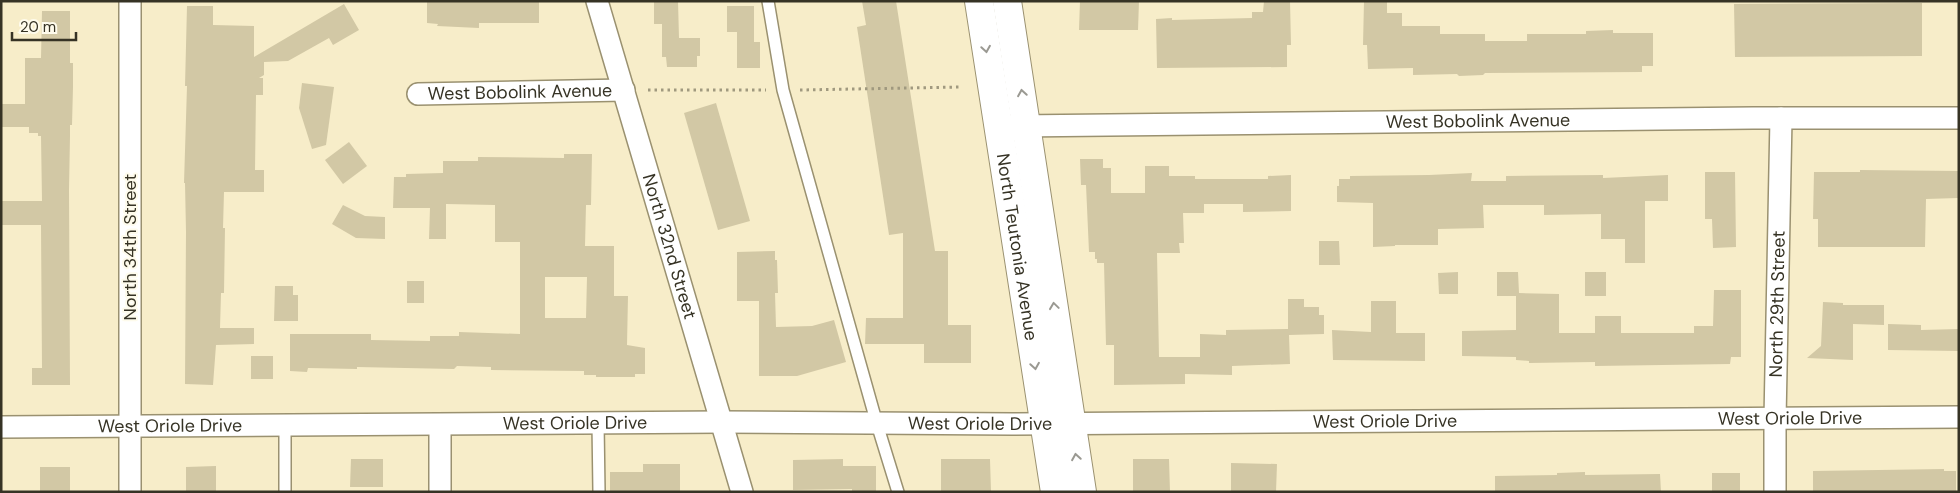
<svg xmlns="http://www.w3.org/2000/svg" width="1960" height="493" font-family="'DM Sans',sans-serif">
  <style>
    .building { fill: #d2c8a5; fill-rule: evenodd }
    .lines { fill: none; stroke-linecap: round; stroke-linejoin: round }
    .lane-casing { stroke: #9a9170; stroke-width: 14 }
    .street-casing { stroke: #9a9170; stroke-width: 24 }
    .secondary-casing { stroke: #9a9170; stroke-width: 30 }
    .path { stroke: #a0997f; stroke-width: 3; stroke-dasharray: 2.5 4; stroke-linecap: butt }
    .lane { stroke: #fff; stroke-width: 11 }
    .street { stroke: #fff; stroke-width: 21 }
    .secondary { stroke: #fff; stroke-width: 28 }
    .oneway { stroke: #9a9992 }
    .labels { text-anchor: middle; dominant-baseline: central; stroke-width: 4; stroke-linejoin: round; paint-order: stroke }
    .street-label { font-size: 18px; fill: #363325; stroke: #fefbec }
  </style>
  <rect width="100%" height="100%" fill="#f7edc9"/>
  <g class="building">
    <polygon points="427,1 539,1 539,23 479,23 479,28 437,26 438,24 427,23"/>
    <polygon points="654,1 678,1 679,38 700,38 700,56 697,56 697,67 667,67 666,57 662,57 662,24 654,24"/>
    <polygon points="862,1 896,1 935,251 948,251 948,325 971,325 971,363 924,363 924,344 865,344 866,318 903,318 903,233 889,235 857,27 866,25"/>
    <polygon points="1080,1 1139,1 1138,30 1079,30"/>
    <polygon points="1264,1 1290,1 1291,45 1287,45 1287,67 1157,68 1156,19 1172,18 1172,20 1252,18 1252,12 1263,12"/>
    <polygon points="1364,1 1387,1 1387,13 1402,13 1402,26 1440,26 1440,34 1485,34 1485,41 1527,41 1527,34 1586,34 1586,31 1613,30 1613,33 1653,33 1653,66 1642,66 1642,72 1485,73 1483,75 1459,76 1457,74 1413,75 1413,68 1368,69 1367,45 1363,45"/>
    <polygon points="1922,3 1922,56 1735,57 1734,4"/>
    <polygon points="344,4 359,30 333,45 329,38 288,61 264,62 264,75 259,78 263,78 263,95 256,95 255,170 264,170 264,192 224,192 223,228 225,228 224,293 221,293 220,328 254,328 254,344 216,345 213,385 185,384 186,232 185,183 184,183 187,86 185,86 187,6 213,6 213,25 254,26 254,57"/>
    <polygon points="727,6 754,6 754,42 760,42 760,68 737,68 737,32 727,32"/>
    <polygon points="42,11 70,11 70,63 73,63 73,87 72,125 70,125 70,136 69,190 70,385 32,385 32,368 42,368 41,225 1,225 1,201 42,201 41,136 38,136 38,133 29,133 29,127 1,127 1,104 25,104 25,58 41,58"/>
    <polygon points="302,83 334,87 326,145 312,149 299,108"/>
    <polygon points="716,103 750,221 718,230 684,113"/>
    <polygon points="349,142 367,166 343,184 325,160"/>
    <path d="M 564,154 L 592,154 L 591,205 L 586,205 L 585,246 L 614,246 L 614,296 L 628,296 L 627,345 L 645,348 L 645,374 L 635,374 L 635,377 L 596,377 L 596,375 L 584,375 L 584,371 L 491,370 L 491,367 L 457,366 L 454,369 L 357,367 L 357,369 L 308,368 L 307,372 L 290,371 L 290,334 L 371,334 L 371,340 L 430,341 L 430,336 L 459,336 L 459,332 L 520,334 L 520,242 L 495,242 L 495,205 L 446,204 L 446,239 L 429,239 L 430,208 L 393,208 L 394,177 L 406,177 L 406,174 L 443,173 L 443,161 L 478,161 L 478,157 L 564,158 ZM 545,277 L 587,277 L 586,318 L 545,318 Z"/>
    <polygon points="1080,159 1103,159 1103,168 1111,168 1111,193 1145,193 1145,166 1169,166 1169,176 1195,176 1195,179 1268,179 1268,176 1291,175 1291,211 1243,212 1243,204 1204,204 1204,213 1183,213 1184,243 1179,243 1180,253 1157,253 1159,357 1200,357 1200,334 1226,335 1226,330 1288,329 1288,299 1304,299 1304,307 1319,307 1319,315 1324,315 1324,334 1289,335 1290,364 1232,366 1232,375 1185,374 1185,384 1114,385 1114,345 1106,345 1104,263 1097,263 1097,259 1095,259 1095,252 1089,252 1086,185 1081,185"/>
    <polygon points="1860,170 1958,171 1958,198 1926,199 1925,247 1818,247 1818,219 1813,219 1814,172 1860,172"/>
    <polygon points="1705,172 1735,172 1736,247 1713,248 1712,219 1705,219"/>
    <polygon points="1472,173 1471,181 1506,181 1506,176 1603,175 1603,178 1668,175 1668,201 1645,201 1645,263 1625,263 1625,239 1601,239 1601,214 1544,215 1544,205 1483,205 1484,228 1438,229 1438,245 1395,245 1395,246 1373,247 1373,203 1337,202 1337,186 1339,186 1339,179 1350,179 1350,176 1429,175"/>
    <polygon points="343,205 365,216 385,217 385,239 356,238 332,224"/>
    <polygon points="1319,241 1339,241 1340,265 1319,265"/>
    <polygon points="775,251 775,260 777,260 778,293 775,293 776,327 812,326 834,320 846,362 797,376 759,376 759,301 737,301 737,252"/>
    <polygon points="1458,272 1458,294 1439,294 1438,273"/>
    <polygon points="1497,272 1518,272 1519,293 1559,294 1559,333 1595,333 1595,316 1621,316 1621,333 1694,333 1694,326 1713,326 1714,290 1741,290 1741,357 1731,357 1730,364 1595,366 1595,362 1529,363 1529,361 1516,360 1516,357 1462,356 1462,331 1516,330 1516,296 1497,296"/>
    <rect x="1585" y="272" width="21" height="24"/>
    <rect x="407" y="281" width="17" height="22"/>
    <polygon points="275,286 293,286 293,295 298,295 298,321 274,321"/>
    <polygon points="1371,301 1396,301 1396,333 1425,333 1425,361 1333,360 1332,330 1371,332"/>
    <polygon points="1823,302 1843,303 1843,305 1884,305 1884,325 1853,324 1853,360 1807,358 1821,346"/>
    <polygon points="1888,324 1921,325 1921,330 1959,329 1959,351 1888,350"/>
    <rect x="251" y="356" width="22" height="23"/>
    <polygon points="351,459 383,459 383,487 350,487"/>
    <polygon points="843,459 843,466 876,466 876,492 852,492 852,489 793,490 793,460"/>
    <polygon points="941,459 990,459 991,492 941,492"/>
    <polygon points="1133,459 1169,459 1170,492 1133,492"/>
    <polygon points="1231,463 1277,464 1276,492 1231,492"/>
    <polygon points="643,464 680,464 680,491 610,492 610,472 643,472"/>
    <polygon points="216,466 216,492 186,492 186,467"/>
    <rect x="40" y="467" width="30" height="25"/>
    <polygon points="1944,469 1944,471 1956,471 1956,492 1813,492 1813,471"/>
    <polygon points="1585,472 1585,475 1660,474 1661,492 1495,492 1495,476 1557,475 1557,473"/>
    <rect x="1712" y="473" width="28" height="19"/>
  </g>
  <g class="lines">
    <g class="lane-casing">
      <g id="lane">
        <polyline points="768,1 783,90 877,424 898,492"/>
        <polyline points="598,423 599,492"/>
        <polyline points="285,426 285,492"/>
      </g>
    </g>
    <g class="street-casing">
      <g id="street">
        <polyline points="130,1 130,492"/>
        <path id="s1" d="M 597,1 L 742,492"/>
        <path id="s2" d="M 418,94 L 624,90"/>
        <path id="s3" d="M 1012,126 L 1753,118 L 1959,118"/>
        <path id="s4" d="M 1,427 L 722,422 L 1012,424 L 1959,417"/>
        <polyline points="440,492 440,425"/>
        <path id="s5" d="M 1775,492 L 1775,419 L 1781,118"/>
      </g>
    </g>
    <g class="secondary-casing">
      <g id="secondary">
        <path id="s6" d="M 979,1 L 1055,492"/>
        <polyline points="1007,1 1082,492"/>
      </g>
    </g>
    <g class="path">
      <polyline points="648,90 766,90"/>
      <polyline points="800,90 962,87"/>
    </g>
    <use href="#lane" class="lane"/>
    <use href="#street" class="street"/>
    <use href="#secondary" class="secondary"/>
  </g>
  <defs><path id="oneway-chevron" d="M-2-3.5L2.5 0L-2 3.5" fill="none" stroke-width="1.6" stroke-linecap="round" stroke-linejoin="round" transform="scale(1.25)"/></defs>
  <g class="oneway">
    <use href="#oneway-chevron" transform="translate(986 49) rotate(81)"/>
    <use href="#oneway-chevron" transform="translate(1022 93) rotate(-99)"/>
    <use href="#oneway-chevron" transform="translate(1054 306) rotate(-98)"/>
    <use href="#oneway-chevron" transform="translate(1035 366) rotate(81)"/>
    <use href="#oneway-chevron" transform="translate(1076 457) rotate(-99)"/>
  </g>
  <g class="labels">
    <g class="street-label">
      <text stroke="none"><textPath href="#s2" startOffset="102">West Bobolink Avenue</textPath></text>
      <text stroke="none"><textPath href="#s3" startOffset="466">West Bobolink Avenue</textPath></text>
      <text stroke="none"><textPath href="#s1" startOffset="256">North 32nd Street</textPath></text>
      <text transform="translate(130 247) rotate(-90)">North 34th Street</text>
      <text stroke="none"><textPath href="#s6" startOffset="249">North Teutonia Avenue</textPath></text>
      <text stroke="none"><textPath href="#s5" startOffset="188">North 29th Street</textPath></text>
      <text stroke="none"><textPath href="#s4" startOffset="1789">West Oriole Drive</textPath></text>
      <text stroke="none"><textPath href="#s4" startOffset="1384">West Oriole Drive</textPath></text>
      <text stroke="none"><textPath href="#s4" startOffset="574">West Oriole Drive</textPath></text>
      <text stroke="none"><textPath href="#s4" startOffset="979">West Oriole Drive</textPath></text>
      <text stroke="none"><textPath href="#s4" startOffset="169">West Oriole Drive</textPath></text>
    </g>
  </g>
  <rect width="1960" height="493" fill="none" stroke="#363325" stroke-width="5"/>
  <path d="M12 32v8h64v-8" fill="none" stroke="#363325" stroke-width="2.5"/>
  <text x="20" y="32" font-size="15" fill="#363325" stroke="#fefbec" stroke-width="4" paint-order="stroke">20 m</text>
</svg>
